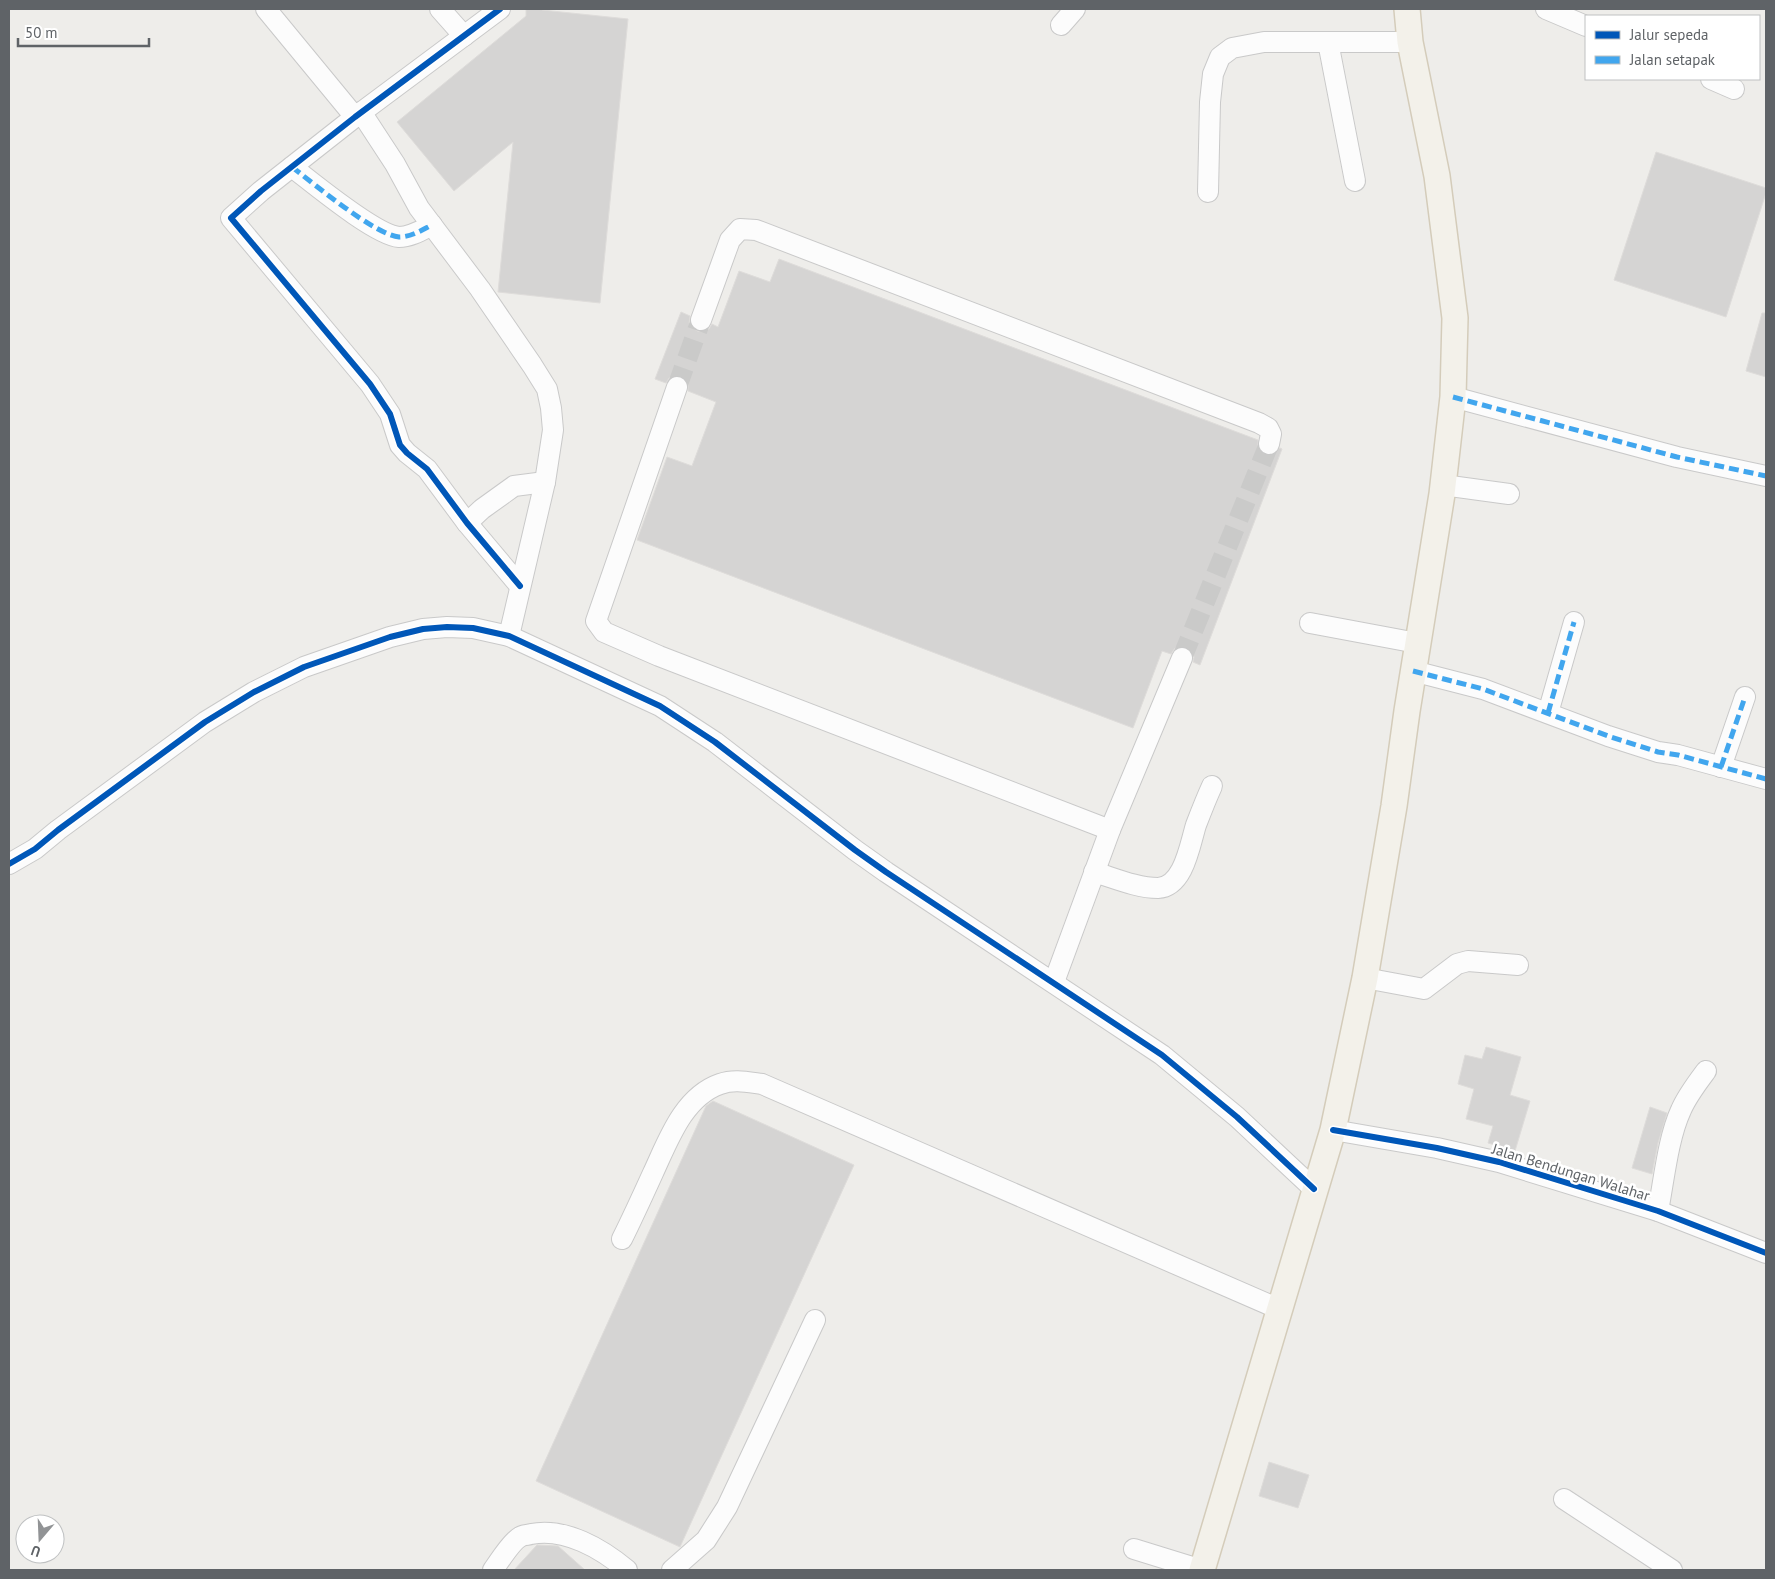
<svg xmlns="http://www.w3.org/2000/svg" width="1775" height="1579" font-family="'PT Sans',sans-serif">
  <style>
    .building { fill: #d5d4d3; stroke: #dedcda }
    .lines { fill: none; stroke-linecap: round; stroke-linejoin: round }
    .minor-tunnel { stroke: #cacac9; stroke-width: 20; stroke-dasharray: 20 10; stroke-linecap: butt }
    .minor-casing { stroke: #c9c9c9; stroke-width: 22 }
    .major-casing { stroke: #d4ccba; stroke-width: 28 }
    .minor { stroke: #fcfcfc; stroke-width: 20 }
    .major { stroke: #f3f1ea; stroke-width: 25 }
    .quiet { stroke: #41a6ee; stroke-width: 5; stroke-dasharray: 10 5; stroke-linecap: butt }
    .cycleway-casing { stroke: #fff; stroke-width: 9 }
    .cycleway { stroke: #0057b8; stroke-width: 6 }
    .labels { text-anchor: middle; dominant-baseline: central; stroke-width: 5; stroke-linejoin: round; paint-order: stroke }
    .street-label { font-size: 15px; fill: #5f6367; stroke: #fff }
  </style>
  <rect width="100%" height="100%" fill="#eeedea"/>
  <g class="building">
    <polygon points="526,9 541,9 542,10 628,19 600,303 498,292 513,142 454,191 397,122 526,16"/>
    <polygon points="1656,152 1766,188 1766,193 1726,317 1614,280"/>
    <polygon points="779,259 1258,440 1258,448 1262,453 1266,455 1273,455 1280,448 1282,449 1200,665 1193,662 1194,657 1192,651 1186,647 1181,646 1175,648 1171,654 1162,651 1133,728 637,540 667,457 692,466 716,402 688,391 688,384 686,379 681,376 674,376 669,378 666,383 655,379 681,312 690,316 689,323 692,327 697,331 704,332 709,329 712,324 718,327 739,271 770,282"/>
    <polygon points="1762,313 1766,313 1766,377 1746,371"/>
    <polygon points="1486,1047 1521,1057 1510,1095 1530,1101 1515,1151 1488,1143 1493,1126 1466,1119 1474,1089 1458,1084 1465,1055 1482,1059"/>
    <polygon points="713,1101 854,1165 680,1547 536,1481 706,1106"/>
    <polygon points="1650,1107 1667,1113 1658,1143 1652,1174 1632,1168"/>
    <polygon points="1269,1462 1309,1475 1298,1508 1259,1496"/>
    <polygon points="537,1545 558,1546 585,1570 514,1570"/>
  </g>
  <g class="lines">
    <g class="minor-tunnel">
      <polyline points="677,387 701,320"/>
      <polyline points="1182,658 1269,444"/>
    </g>
    <g class="minor-casing">
      <g id="minor">
        <polyline points="266,9 355,117"/>
        <polyline points="440,9 464,36"/>
        <polyline points="500,9 355,117 261,191 231,218 370,384 390,414 400,445 407,453 427,469 467,523 520,586"/>
        <polyline points="1546,9 1586,26"/>
        <polyline points="1061,25 1075,9"/>
        <polyline points="1328,42 1355,181"/>
        <polyline points="1711,79 1734,89"/>
        <polyline points="361,112 395,164 419,208 480,289 532,365 547,389 551,408 553,430 545,482 509,636"/>
        <path d="M 292,167 C 313,183 375,235 399,237 C 411,237 422,230 432,225"/>
        <polyline points="1208,192 1210,102 1213,74 1220,57 1232,48 1264,42 1410,42"/>
        <polyline points="701,320 730,240 740,229 756,230 1259,423 1268,428 1271,434 1269,444"/>
        <polyline points="677,387 596,621 604,632 659,656 1110,830"/>
        <polyline points="1453,397 1677,457 1766,476"/>
        <polyline points="1443,485 1509,494"/>
        <polyline points="467,523 482,509 514,486 545,482"/>
        <polyline points="1310,623 1417,643"/>
        <polyline points="1413,671 1483,689 1608,736 1658,752 1678,755 1766,779"/>
        <polyline points="1548,713 1574,622"/>
        <polyline points="1721,767 1745,697"/>
        <polyline points="9,864 35,849 58,830 205,722 254,692 304,667 390,637 423,629 447,627 473,628 509,636 660,706 715,742 855,850 886,872 1162,1055 1237,1117 1314,1189"/>
        <path d="M 1094,872 C 1114,878 1137,888 1158,888 C 1184,887 1190,844 1196,825 C 1201,812 1206,799 1212,786"/>
        <polyline points="1365,978 1424,989 1457,964 1468,961 1518,965"/>
        <polyline points="1054,982 1110,830 1182,658"/>
        <polyline points="1333,1130 1437,1148 1499,1162 1658,1211 1766,1253"/>
        <path d="M 1658,1211 C 1664,1180 1668,1138 1681,1110 C 1687,1096 1697,1083 1706,1071"/>
        <path d="M 622,1239 C 633,1217 643,1195 653,1173 C 668,1141 683,1097 720,1084 C 734,1079 747,1082 762,1084 L 1279,1309"/>
        <polyline points="1564,1499 1672,1570"/>
        <polyline points="1134,1549 1202,1570"/>
        <path d="M 493,1570 C 498,1563 512,1541 520,1537 C 522,1535 528,1535 531,1534 C 565,1527 602,1549 627,1570"/>
        <polyline points="672,1570 706,1540 727,1507 815,1320"/>
      </g>
    </g>
    <g class="major-casing">
      <polyline id="major" points="1202,1570 1333,1130 1365,978 1394,806 1407,711 1442,494 1453,397 1455,318 1437,176 1410,42 1407,9"/>
    </g>
    <use href="#minor" class="minor"/>
    <use href="#major" class="major"/>
    <g class="quiet">
      <path d="M 292,167 C 313,183 375,235 399,237 C 411,237 422,230 432,225"/>
      <polyline points="1453,397 1677,457 1766,476"/>
      <polyline points="1413,671 1483,689 1608,736 1658,752 1678,755 1766,779"/>
      <polyline points="1548,713 1574,622"/>
      <polyline points="1721,767 1745,697"/>
    </g>
    <g class="cycleway-casing">
      <g id="cycleway">
        <polyline points="500,9 355,117 261,191 231,218 370,384 390,414 400,445 407,453 427,469 467,523 520,586"/>
        <polyline points="9,864 35,849 58,830 205,722 254,692 304,667 390,637 423,629 447,627 473,628 509,636 660,706 715,742 855,850 886,872 1162,1055 1237,1117 1314,1189"/>
        <polyline points="1333,1130 1437,1148 1499,1162 1658,1211 1766,1253"/>
      </g>
    </g>
    <use href="#cycleway" class="cycleway"/>
  </g>
  <g class="labels">
    <g class="street-label">
      <text transform="translate(1571 1172) rotate(17)">Jalan Bendungan Walahar</text>
    </g>
  </g>
  <rect width="1775" height="1579" fill="none" stroke="#5f6367" stroke-width="20"/>
  <rect x="1585" y="15" width="175" height="65" fill="#ffffff" stroke="#bfc1c2"/>
  <rect x="1595" y="31" width="25" height="8" fill="#0057b8" stroke="#bfc1c2"/>
  <text x="1630" y="40" font-size="15" fill="#5f6367">Jalur sepeda</text>
  <rect x="1595" y="56" width="25" height="8" fill="#41a6ee" stroke="#bfc1c2"/>
  <text x="1630" y="65" font-size="15" fill="#5f6367">Jalan setapak</text>
  <g transform="translate(40 1539) rotate(199)"><circle r="24" fill="#ffffff" stroke="#bfc1c2"/>
  <path d="M0-4L9 19L0 12L-9 19Z" fill="#919395"/>
  <text y="-8" font-size="14" font-weight="bold" text-anchor="middle" fill="#5f6367">U</text>
  </g>
  <path d="M18 38v8h131v-8" fill="none" stroke="#5f6367" stroke-width="2.5"/>
  <text x="25" y="38" font-size="15" fill="#5f6367" stroke="#ffffff" stroke-width="4" paint-order="stroke">50 m</text>
</svg>
